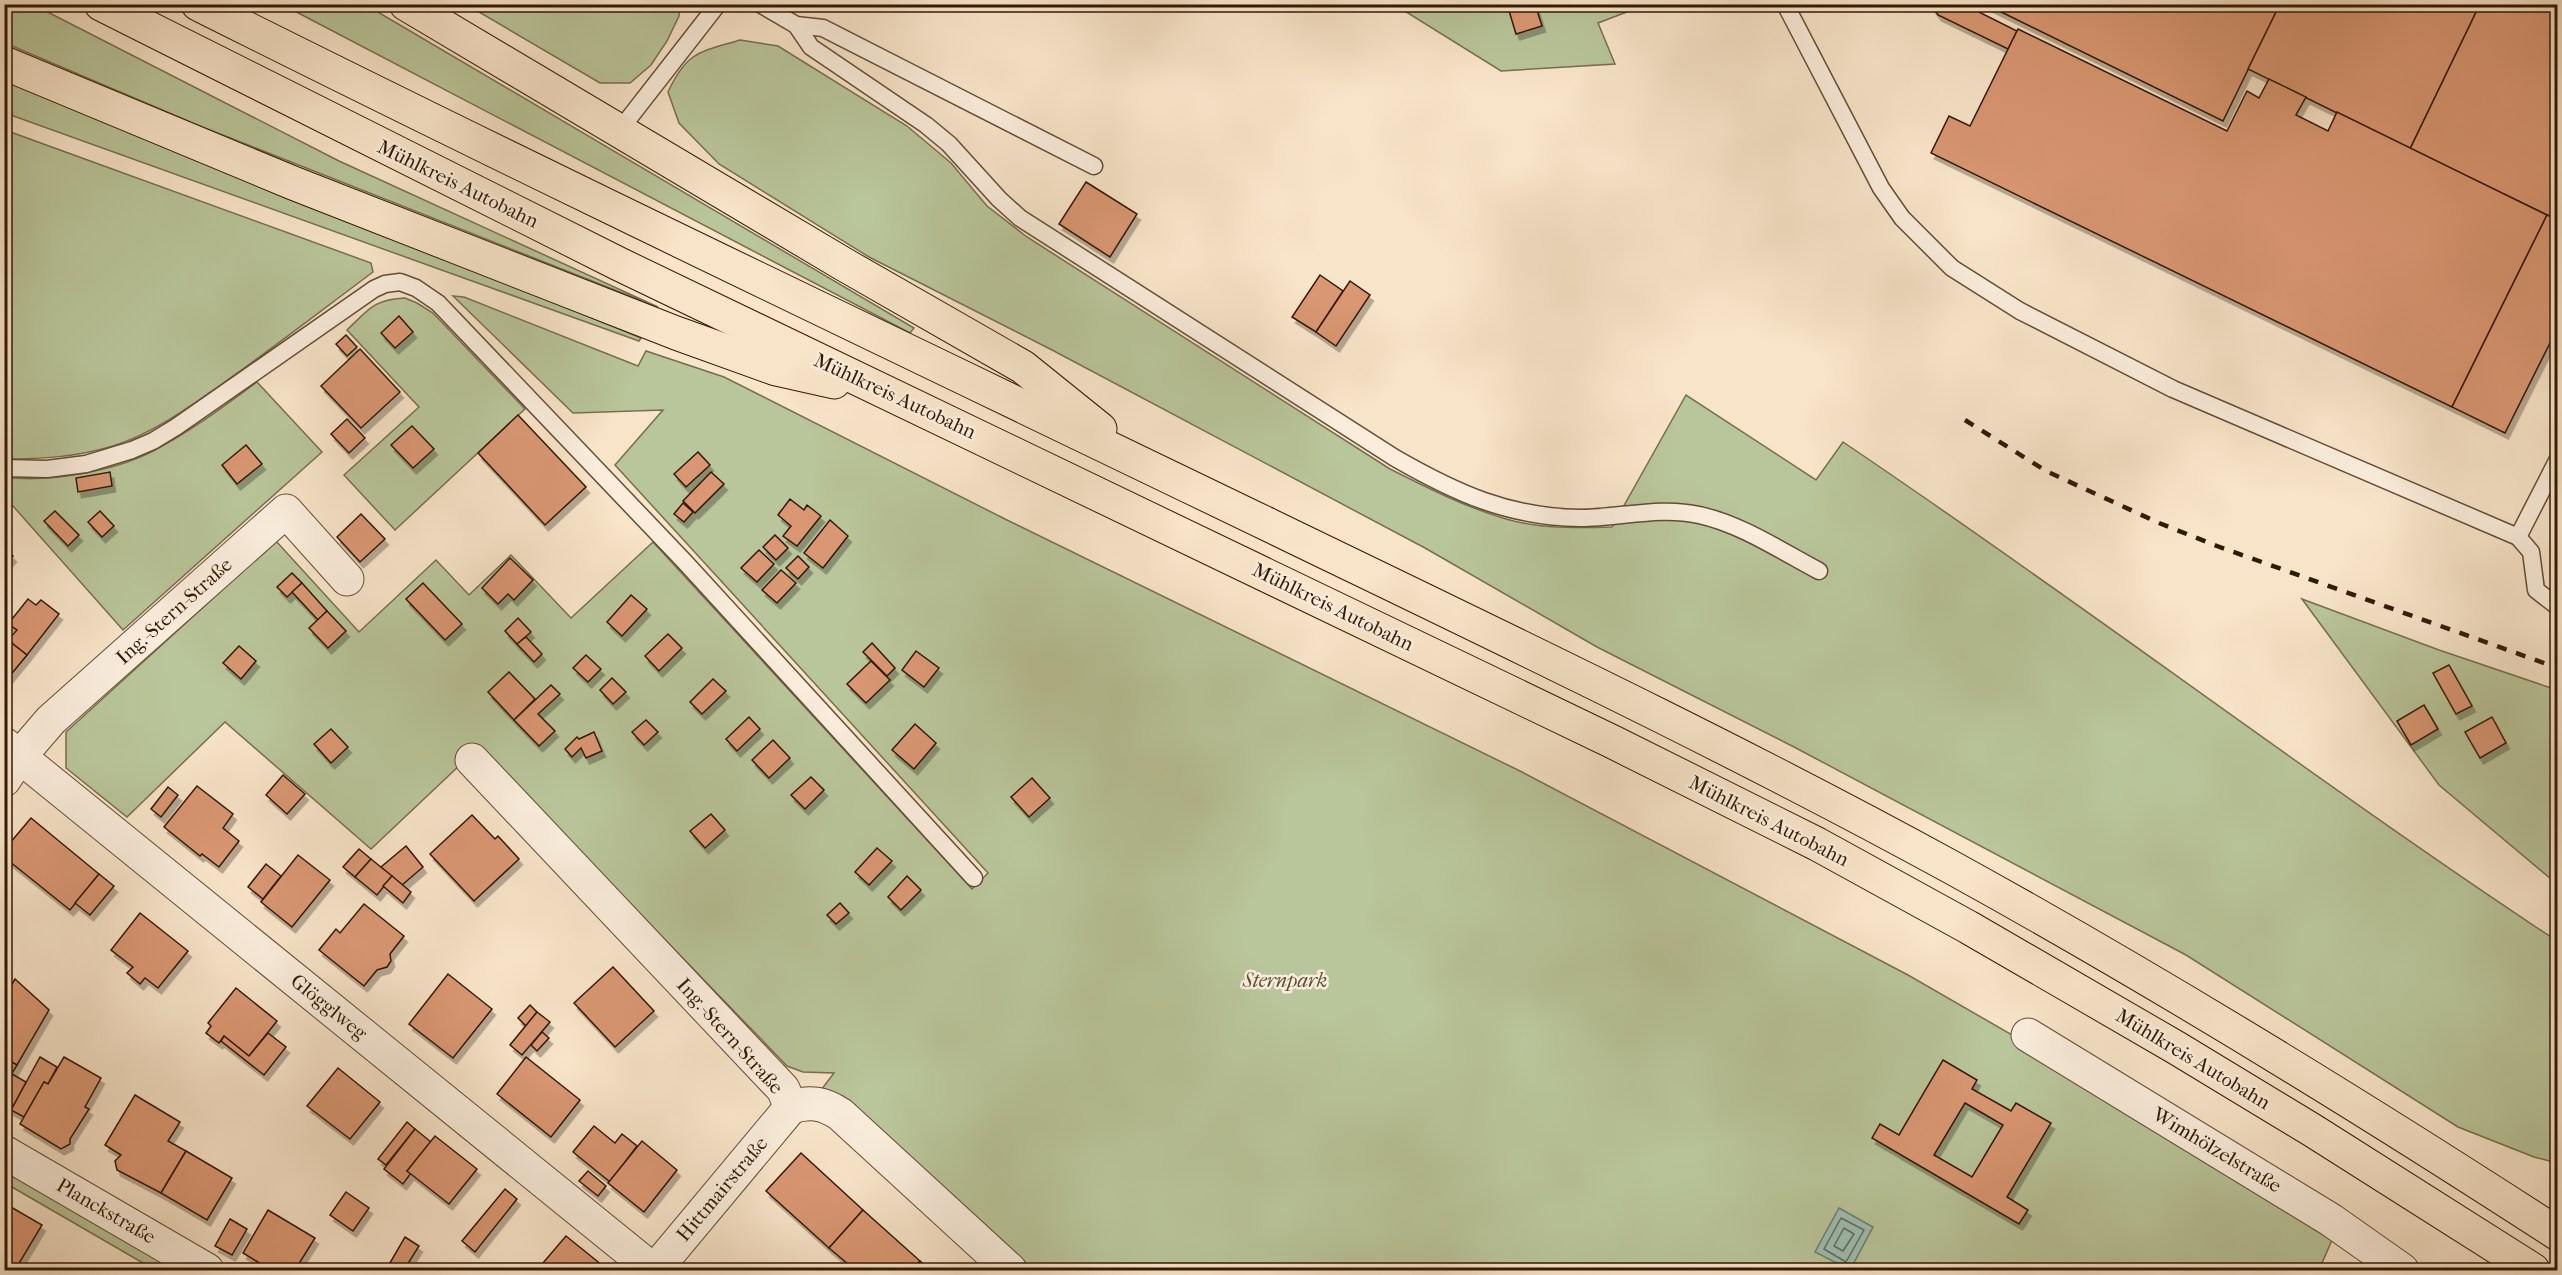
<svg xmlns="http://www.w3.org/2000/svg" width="2562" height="1275" font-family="'IM FELL French Canon',serif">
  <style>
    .green { fill: #b9c59a; stroke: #766f4f; stroke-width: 1.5 }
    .water { fill: #9dbfb4; stroke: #737d6e; stroke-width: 1.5 }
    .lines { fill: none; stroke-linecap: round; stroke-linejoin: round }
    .shore { stroke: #686c5c; stroke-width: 1.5 }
    .building { fill: #d99773; stroke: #331904; stroke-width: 1.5; fill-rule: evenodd; filter: url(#shadow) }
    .lane-casing { stroke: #644c35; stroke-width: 19 }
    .street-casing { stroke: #644c35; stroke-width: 35 }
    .highway-casing { stroke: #331904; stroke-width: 35 }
    .lane { stroke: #faeddc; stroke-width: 16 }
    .street { stroke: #faeddc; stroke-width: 33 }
    .highway { stroke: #f8e4c9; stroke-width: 33 }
    .rail { stroke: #331904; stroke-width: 4.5; stroke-dasharray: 10 10; stroke-linecap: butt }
    .labels { text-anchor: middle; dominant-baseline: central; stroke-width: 5; stroke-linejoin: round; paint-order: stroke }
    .street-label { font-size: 20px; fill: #331904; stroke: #faeddc }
    .park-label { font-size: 20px; font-style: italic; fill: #5b4d31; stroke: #faeddc }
  </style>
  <defs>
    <filter id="shadow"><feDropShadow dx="3.5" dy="6" stdDeviation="0" flood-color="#0004"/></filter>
  </defs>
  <rect width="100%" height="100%" fill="#f8e4c9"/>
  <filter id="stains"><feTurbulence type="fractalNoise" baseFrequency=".00333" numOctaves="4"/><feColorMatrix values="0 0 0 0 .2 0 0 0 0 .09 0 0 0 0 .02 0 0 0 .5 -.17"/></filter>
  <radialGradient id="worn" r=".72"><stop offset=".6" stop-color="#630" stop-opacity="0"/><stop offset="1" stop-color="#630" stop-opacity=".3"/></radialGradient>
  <g class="green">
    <polygon points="5,4 34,5 339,161 658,307 200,126 5,43"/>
    <polygon points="283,5 366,5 914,328 910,333"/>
    <polygon points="467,5 680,5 679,16 667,41 651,65 630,83 600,83"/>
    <polygon points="1395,5 1645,5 1598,23 1615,64 1501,71"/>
    <path d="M 740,40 L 778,46 L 907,126 L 951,163 L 987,206 L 1027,237 L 1390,469 C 1428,488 1465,507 1506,519 C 1540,529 1577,528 1612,527 L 1686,395 L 1816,480 L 1843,442 C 2084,604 2315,781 2557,941 L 2557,1163 L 2534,1157 L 2458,1127 L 2186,955 L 1794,747 L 1597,647 L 1425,548 L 1054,351 L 869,257 L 719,164 L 679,123 L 668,92 C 687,51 700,52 740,40 Z"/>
    <polygon points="4,75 641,338 639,341 5,113"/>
    <path d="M 5,130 L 371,263 L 373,272 C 322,310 272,349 219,386 C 186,409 152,434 113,446 C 77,457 41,459 5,459 L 4,319 L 9,314 L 4,309 Z"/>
    <polygon points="453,296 464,297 638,366 646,351 724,377 1007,520 1522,772 1908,975 2059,1062 2332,1240 2319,1270 1010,1270 812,1102 834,1073 803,1072 787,1066 479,747 371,849 225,722 127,817 66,768 66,732 276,541 359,632 436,560 469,595 511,555 571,618 653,542 972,889 988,873 615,465 663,410 573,413"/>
    <path d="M 405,298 L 417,303 L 433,313 L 525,409 L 395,530 L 344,475 L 419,407 L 347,330 C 368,310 374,299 405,298 Z"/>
    <path d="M 257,382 L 322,452 L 123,630 L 5,497 L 4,477 C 49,483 114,471 153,451 C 190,432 224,406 257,382 Z"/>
    <polygon points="2302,599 2439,650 2557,690 2557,884 2439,785"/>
    <polygon points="4,1170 176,1270 155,1270 5,1183"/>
  </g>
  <polygon class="water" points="1839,1208 1873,1227 1850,1270 1815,1252"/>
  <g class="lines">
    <g class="shore">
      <polygon points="1841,1218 1864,1230 1846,1262 1824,1249"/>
      <polygon points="1844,1228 1854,1234 1843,1251 1834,1246"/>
    </g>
  </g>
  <g class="building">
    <polygon points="1507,4 1535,4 1542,26 1516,34"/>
    <polygon points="1930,4 1963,4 2017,31 2008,49 1938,15"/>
    <polygon points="1985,4 2280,4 2223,121"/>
    <polygon points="2280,4 2480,4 2410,149 2248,69"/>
    <polygon points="2480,4 2558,4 2558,220 2410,149"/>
    <polygon points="2018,29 2227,131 2247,91 2259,98 2269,79 2306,97 2296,115 2328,131 2337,112 2547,215 2452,407 1931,153 1949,116 1970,126"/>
    <polygon points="1086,182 1137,214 1110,257 1059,224"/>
    <polygon points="2547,215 2558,220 2558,327 2505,433 2452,407"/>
    <polygon points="1320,275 1343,291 1316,332 1292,317"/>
    <polygon points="1350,281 1370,295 1336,346 1316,332"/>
    <polygon points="399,316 413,332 395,348 381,333"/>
    <polygon points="346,335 357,347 347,356 336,344"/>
    <polygon points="360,349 400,392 361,428 321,386"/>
    <polygon points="518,415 586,487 545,525 478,453"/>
    <polygon points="347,419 365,438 349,453 331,434"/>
    <polygon points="412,426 434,449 413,468 391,445"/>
    <polygon points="246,445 262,464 237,484 222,465"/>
    <polygon points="698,452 710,465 686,487 674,474"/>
    <polygon points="110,472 112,486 78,492 76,478"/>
    <polygon points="711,472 724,484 695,513 683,501"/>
    <polygon points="790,499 804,510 807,505 821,516 797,546 783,536 791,526 778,515"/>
    <polygon points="683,503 693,512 684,522 674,514"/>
    <polygon points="55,511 79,535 68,546 44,521"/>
    <polygon points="100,511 114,526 102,537 88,522"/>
    <polygon points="361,514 385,539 360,562 337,537"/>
    <polygon points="830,520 848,536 823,568 804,553"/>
    <polygon points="775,535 788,548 776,560 763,547"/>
    <polygon points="759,550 774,564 757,582 741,568"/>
    <polygon points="8,551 13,556 8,562 4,555"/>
    <polygon points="798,556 809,567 798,579 786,568"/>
    <polygon points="510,558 533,580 514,600 508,594 498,604 482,588"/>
    <polygon points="781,570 796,583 777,603 762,590"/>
    <polygon points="292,573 302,583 287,597 277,587"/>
    <polygon points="302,583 327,611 318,620 292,592"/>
    <polygon points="423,583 462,624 445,640 406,599"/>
    <polygon points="631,595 647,609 622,636 607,622"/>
    <polygon points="28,599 36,605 41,600 59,614 27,655 8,640 17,630 8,624"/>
    <polygon points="327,611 346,631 328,648 309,628"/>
    <polygon points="518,618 531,632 517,644 505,631"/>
    <polygon points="668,634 682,648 659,671 645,656"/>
    <polygon points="4,637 27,655 4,683"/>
    <polygon points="526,637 542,654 534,662 517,644"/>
    <polygon points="872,643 895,668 887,676 863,652"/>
    <polygon points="239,646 256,661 241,679 223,663"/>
    <polygon points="916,651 939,668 924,687 902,670"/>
    <polygon points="586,655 601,669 588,682 573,668"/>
    <polygon points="871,661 890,680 866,703 847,684"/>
    <polygon points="2449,665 2472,706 2456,714 2433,673"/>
    <polygon points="509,672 535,699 514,720 488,692"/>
    <polygon points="612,678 626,692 613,704 600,690"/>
    <polygon points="713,679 726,691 702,714 690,702"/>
    <polygon points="551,685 560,694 538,714 555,731 539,746 514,720"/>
    <polygon points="2424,705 2438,729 2411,745 2397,721"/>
    <polygon points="749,717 760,729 737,751 726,739"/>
    <polygon points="2492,717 2506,743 2480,758 2465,732"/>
    <polygon points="646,720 658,732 644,745 632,732"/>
    <polygon points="915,724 936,743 914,769 892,750"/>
    <polygon points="331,729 348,747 331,763 314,744"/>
    <polygon points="594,732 602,751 586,758 581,748 572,757 565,749 577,737 579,739"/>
    <polygon points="773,740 790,758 769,778 752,760"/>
    <polygon points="283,775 305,794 287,814 266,795"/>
    <polygon points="811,777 824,790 805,809 791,795"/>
    <polygon points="1032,778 1050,798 1029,817 1011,797"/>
    <polygon points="197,786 233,814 223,828 239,841 219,867 202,854 200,856 164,827"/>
    <polygon points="168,787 178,795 161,817 151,809"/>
    <polygon points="711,814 725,830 705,848 690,831"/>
    <polygon points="472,815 495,839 498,836 519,859 474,901 430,854"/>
    <polygon points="31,818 99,874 70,910 4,857 4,850"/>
    <polygon points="406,846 423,867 402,885 381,867"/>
    <polygon points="877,848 892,861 869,885 855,872"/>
    <polygon points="359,849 371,859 355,877 343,867"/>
    <polygon points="298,855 330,880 292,927 261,902"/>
    <polygon points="371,859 392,876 377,895 355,877"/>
    <polygon points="266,864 281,876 263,899 248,887"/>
    <polygon points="99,874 114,886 90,915 75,903"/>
    <polygon points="392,876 411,892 403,903 383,886"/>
    <polygon points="907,876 921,890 901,910 888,897"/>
    <polygon points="840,903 849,913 836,924 827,915"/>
    <polygon points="364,904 404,936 390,954 391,961 387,967 377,970 364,986 319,950 336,929 340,933"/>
    <polygon points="140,913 188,951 158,988 145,978 140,984 127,973 133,967 111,950"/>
    <polygon points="613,967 654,1011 615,1047 574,1003"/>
    <polygon points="448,974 492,1009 453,1058 409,1024"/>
    <polygon points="15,979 49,1010 17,1065 4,1058 4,998"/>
    <polygon points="236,988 277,1021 249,1056 224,1036 219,1043 206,1033 211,1026 208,1023"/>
    <polygon points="530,1005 537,1012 526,1026 518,1018"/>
    <polygon points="537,1012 550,1022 522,1055 510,1045"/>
    <polygon points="542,1032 549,1038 537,1051 531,1045"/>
    <polygon points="268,1033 286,1047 264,1075 221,1041 224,1036 249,1056"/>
    <polygon points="40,1057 57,1067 48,1084 44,1082 24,1117 11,1110"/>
    <polygon points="64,1057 101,1078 85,1107 89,1109 70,1139 70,1144 61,1149 20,1124 44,1082 48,1084"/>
    <polygon points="526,1057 580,1100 551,1137 497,1094"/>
    <polygon points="4,1058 17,1065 4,1087"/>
    <path d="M 1943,1060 L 1977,1080 L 1972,1089 L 2011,1111 L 2016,1103 L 2051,1123 L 2007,1197 L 2028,1210 L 2019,1224 L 1872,1138 L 1880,1124 L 1899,1135 ZM 1965,1103 L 2003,1125 L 1972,1177 L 1934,1155 Z"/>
    <polygon points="338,1068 380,1102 350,1139 307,1106"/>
    <polygon points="12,1074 26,1082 11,1110 4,1106 4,1087"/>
    <polygon points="135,1095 180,1122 168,1141 186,1151 161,1193 117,1170 115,1161 121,1155 105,1145"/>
    <polygon points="407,1122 415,1129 386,1165 378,1159"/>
    <polygon points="594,1126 615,1143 622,1134 637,1146 610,1182 573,1152"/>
    <polygon points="415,1129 431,1142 407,1171 411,1173 403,1184 384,1169"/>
    <polygon points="435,1136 477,1169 449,1204 407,1171"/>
    <polygon points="642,1141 677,1170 644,1212 608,1183"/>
    <polygon points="186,1151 232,1178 207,1220 161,1193"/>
    <polygon points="801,1153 863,1210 829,1248 766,1191"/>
    <polygon points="588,1171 606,1186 598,1196 579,1181"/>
    <polygon points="505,1189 517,1199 475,1252 462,1241"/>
    <polygon points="346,1192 369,1208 353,1231 330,1215"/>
    <polygon points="4,1203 42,1225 15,1270 4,1265"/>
    <polygon points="268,1210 315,1238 295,1270 271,1270 243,1253"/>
    <polygon points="863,1210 920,1261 912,1270 855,1270 829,1248"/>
    <polygon points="230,1219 247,1229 232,1255 215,1246"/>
    <polygon points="566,1236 608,1270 537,1270"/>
    <polygon points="405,1237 419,1246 404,1270 391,1270 387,1268"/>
    <polygon points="920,1261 931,1270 912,1270"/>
  </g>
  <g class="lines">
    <g class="lane-casing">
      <g id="lane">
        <polyline points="760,4 796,25 823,28 1094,166"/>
        <polyline points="1785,4 1881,188 1902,218 1952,268 2020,311 2173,389 2518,537 2531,552 2536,590 2558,607"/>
        <path d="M 796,25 L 811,47 L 926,125 L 949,144 L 999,199 L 1020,218 L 1395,458 C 1456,493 1508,517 1580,518 C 1620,518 1660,506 1699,515 C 1741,524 1781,551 1819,571"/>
        <polyline points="619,131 718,4"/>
        <polyline points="4,468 47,469 86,464 132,450 153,441 176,427 374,289 385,284 400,282 416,288 438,303 684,561 974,878"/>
        <polyline points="2518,537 2558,459"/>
      </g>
    </g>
    <g class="street-casing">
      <g id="street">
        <polyline points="4,744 653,1270"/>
        <polyline points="472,760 783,1089 791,1107"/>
        <polyline points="4,780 20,756 51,720 286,511 347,579"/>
        <polyline points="2028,1035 2331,1220 2402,1270"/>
        <path d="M 791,1107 C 810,1101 823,1103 840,1114 L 1010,1270"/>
        <polyline points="4,1152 207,1270"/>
        <polyline points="655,1270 791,1107"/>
      </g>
    </g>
    <g class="highway-casing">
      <g id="highway">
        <polyline points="101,4 619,264 1613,742 1817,844 1968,927 2175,1047 2312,1130 2533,1270"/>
        <path d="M 198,4 C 553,182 911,352 1269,525 C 1498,636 1728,745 1951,867 C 2158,981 2359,1105 2558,1234"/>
        <polyline points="406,4 845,265 1023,367 1100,429"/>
        <polyline points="4,63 293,183 676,333 776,369 834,382"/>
      </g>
    </g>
    <use href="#lane" class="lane"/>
    <use href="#street" class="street"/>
    <use href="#highway" class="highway"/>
    <polyline class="rail" points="1965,420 2046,471 2159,523 2217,546 2558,668"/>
  </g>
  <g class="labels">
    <g class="street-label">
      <text transform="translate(458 184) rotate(26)">Mühlkreis Autobahn</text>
      <text transform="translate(895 396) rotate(25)">Mühlkreis Autobahn</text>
      <text transform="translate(1333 607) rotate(26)">Mühlkreis Autobahn</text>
      <text transform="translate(174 611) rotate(-42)">Ing.-Stern-Straße</text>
      <text transform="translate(1769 821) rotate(27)">Mühlkreis Autobahn</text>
      <text transform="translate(329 1007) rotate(39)">Glögglweg</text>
      <text transform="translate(730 1036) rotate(48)">Ing.-Stern-Straße</text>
      <text transform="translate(2193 1059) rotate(31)">Mühlkreis Autobahn</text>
      <text transform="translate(2217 1150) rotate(31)">Wimhölzelstraße</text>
      <text transform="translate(722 1189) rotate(-50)">Hittmairstraße</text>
      <text transform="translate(106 1211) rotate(30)">Planckstraße</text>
    </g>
    <g class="park-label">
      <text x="1285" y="980">Sternpark</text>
    </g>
  </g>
  <rect width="2562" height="1275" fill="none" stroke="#f8e4c9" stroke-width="24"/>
  <rect x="6" y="6" width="2550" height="1263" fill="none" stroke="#331904" stroke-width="3"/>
  <rect x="12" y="12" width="2538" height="1251" fill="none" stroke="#331904" stroke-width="1.5"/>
  <rect width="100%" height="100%" filter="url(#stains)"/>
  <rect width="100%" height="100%" fill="url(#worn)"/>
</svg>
